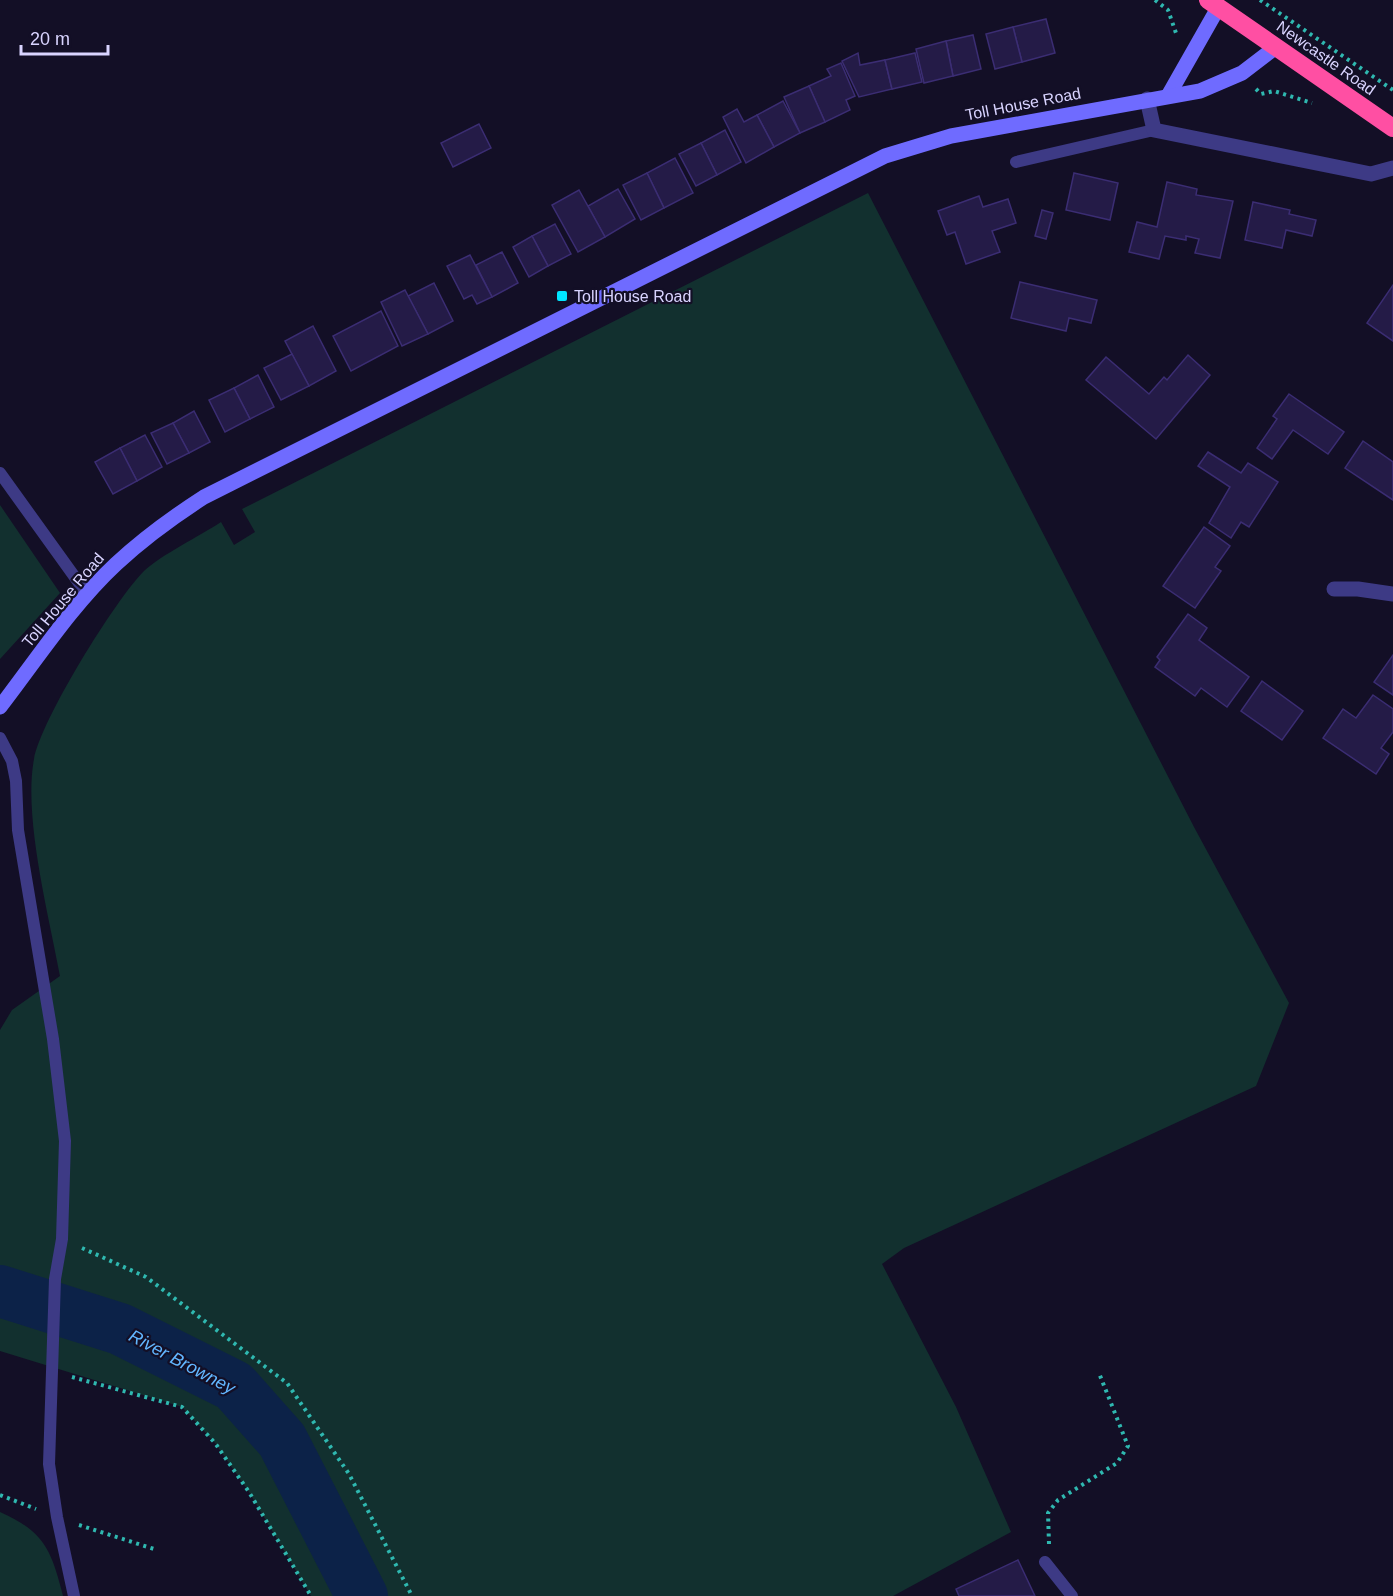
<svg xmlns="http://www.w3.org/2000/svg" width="1393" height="1596" font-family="Arial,sans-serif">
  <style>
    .green { fill: #12302f }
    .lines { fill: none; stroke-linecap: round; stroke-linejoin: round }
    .river { stroke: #0c2248; stroke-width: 52 }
    .building { fill: #241b47; stroke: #3b2d73; stroke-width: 1.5 }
    .path { stroke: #2fb8b0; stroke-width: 4; stroke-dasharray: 3 4.5; stroke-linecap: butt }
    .lane { stroke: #3d3a85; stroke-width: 12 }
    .street { stroke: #3d3a85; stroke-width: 15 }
    .secondary { stroke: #6f6bff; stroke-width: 15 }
    .highway { stroke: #ff4fa3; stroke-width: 18 }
    .poi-dot { fill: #00e5ff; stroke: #130f26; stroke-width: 2 }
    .labels { text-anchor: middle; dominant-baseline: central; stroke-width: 4.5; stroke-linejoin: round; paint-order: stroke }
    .street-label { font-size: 16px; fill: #d9d4ff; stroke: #130f26 }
    .poi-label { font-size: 16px; fill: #d9d4ff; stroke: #130f26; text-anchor: start }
    .water-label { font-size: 18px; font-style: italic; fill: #62b6ff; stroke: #130f26 }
  </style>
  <rect width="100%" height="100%" fill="#130f26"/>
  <g class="green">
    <path d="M 868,193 L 1194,827 L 1289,1003 L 1256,1086 L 904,1248 L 882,1264 L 956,1407 L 1011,1532 L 893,1596 L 311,1596 L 249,1492 L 215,1443 L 182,1407 L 0,1351 L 0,1030 L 12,1010 L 60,976 C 49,916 23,817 34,759 C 41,720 115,600 144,571 C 161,555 200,536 221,522 L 234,545 L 255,532 L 242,509 Z"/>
    <polygon points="0,505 60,593 0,659"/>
    <path d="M 0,1512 C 45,1532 51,1550 63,1596 L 0,1596 Z"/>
  </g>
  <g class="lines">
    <polyline class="river" points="0,1291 120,1329 234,1386 282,1440 362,1596"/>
  </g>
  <g class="building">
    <polygon points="1046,19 1055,53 1022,62 1013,27"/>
    <polygon points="1013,27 1022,62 995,69 986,34"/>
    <polygon points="973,35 981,69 953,76 946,41"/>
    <polygon points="946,41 953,76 924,83 916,49"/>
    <polygon points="858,53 860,65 885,60 892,89 859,97 842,61"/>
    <polygon points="915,53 922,82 892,89 885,60"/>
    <polygon points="841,63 855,96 846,100 850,110 825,122 809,86 831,76 827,69"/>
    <polygon points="809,86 825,122 800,133 784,97"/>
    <polygon points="783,101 800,133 774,147 757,115"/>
    <polygon points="737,109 744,122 757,115 774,147 746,163 723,117"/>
    <polygon points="479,124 491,148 453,167 441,143"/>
    <polygon points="725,130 741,162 717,175 701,143"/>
    <polygon points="701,143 717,175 696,186 679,154"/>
    <polygon points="675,158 693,193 664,208 647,173"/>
    <polygon points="647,173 664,208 641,220 623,185"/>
    <polygon points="1074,173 1118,183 1110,220 1066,210"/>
    <polygon points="1167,182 1197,189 1196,195 1233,201 1220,258 1195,253 1199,239 1186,236 1186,240 1165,236 1159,259 1129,252 1137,222 1157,227"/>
    <polygon points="618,189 635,219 605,237 588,206"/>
    <polygon points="579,190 605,237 578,252 552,205"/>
    <polygon points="979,196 983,207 1008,199 1016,223 992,231 1000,252 966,264 955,232 947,235 938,211"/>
    <polygon points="1253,202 1290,210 1289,214 1316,220 1312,236 1286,230 1282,248 1245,240"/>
    <polygon points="1042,210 1053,213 1046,239 1035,236"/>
    <polygon points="555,224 571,254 548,266 532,236"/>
    <polygon points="532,236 548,266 529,277 513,247"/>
    <polygon points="502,252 518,283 492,297 476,265"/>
    <polygon points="470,255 492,297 477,304 472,295 464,299 447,266"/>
    <polygon points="1020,282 1097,300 1091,323 1069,318 1066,331 1011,318"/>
    <polygon points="434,283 453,321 428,334 408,296"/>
    <polygon points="1393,285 1393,341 1367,323"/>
    <polygon points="405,290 428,334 402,346 381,302"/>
    <polygon points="381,311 398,346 351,371 333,336"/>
    <polygon points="313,326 336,371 309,386 285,341"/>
    <polygon points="292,354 309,386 281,400 264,368"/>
    <polygon points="1188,355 1210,375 1156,439 1086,380 1106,357 1149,394 1164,377 1167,380"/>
    <polygon points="258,375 274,407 250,419 234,388"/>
    <polygon points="234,388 250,419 225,432 209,400"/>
    <polygon points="1289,394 1344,432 1328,454 1293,430 1272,459 1257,448 1277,419 1273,416"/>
    <polygon points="194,411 210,442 189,453 173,423"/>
    <polygon points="173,423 189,453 167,464 151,433"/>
    <polygon points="145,435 162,467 137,481 120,448"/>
    <polygon points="1363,441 1393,462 1393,500 1345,468"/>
    <polygon points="120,448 137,481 113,494 95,462"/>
    <polygon points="1208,452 1241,473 1248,463 1278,482 1249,527 1241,522 1231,538 1209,523 1230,487 1198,466"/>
    <polygon points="1204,527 1230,546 1215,567 1221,571 1195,608 1163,586"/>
    <polygon points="1188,614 1207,628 1199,640 1249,677 1227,707 1201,688 1195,696 1155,667 1160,660 1157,657"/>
    <polygon points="1393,655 1393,695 1374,682"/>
    <polygon points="1262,681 1303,711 1282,740 1241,711"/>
    <polygon points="1373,695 1393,709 1393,732 1381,748 1389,754 1376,774 1323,738 1343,709 1356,718"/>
    <polygon points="1018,1560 1035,1596 959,1596 956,1589"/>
  </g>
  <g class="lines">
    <g class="path">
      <polyline points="1155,0 1168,10 1177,36"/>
      <polyline points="1260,0 1393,90"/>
      <polyline points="1256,89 1261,94 1274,91 1312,103"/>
      <polyline points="82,1248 146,1277 287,1383 349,1474 412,1596"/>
      <polyline points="72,1377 182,1407 215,1443 249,1492 311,1596"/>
      <polyline points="0,1495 36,1509"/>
      <polyline points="79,1525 154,1549"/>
      <polyline points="1049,1544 1048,1513 1058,1500 1117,1463 1128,1446 1099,1373"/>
    </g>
    <g class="lane">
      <polyline points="1016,162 1154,130"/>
      <polyline points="0,473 87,594"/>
      <polyline points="0,738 12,761 16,781 18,830 53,1039 65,1141 62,1239 55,1279 49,1464 57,1517 74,1596"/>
      <polyline points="1045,1562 1072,1596"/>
    </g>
    <g class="street">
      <polyline points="1147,99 1154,130 1371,174 1393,168"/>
      <polyline points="1334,589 1358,589 1393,594"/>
    </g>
    <g class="secondary">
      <polyline points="1168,96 1218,8"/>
      <path d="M 0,707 C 37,659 72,605 116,564 C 144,538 173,517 204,497 L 885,156 L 951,136 L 1200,91 L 1242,73 L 1276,47"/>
    </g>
    <polyline class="highway" points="1208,0 1393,128"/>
  </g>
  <rect class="poi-dot" x="556" y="290" width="12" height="12" rx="3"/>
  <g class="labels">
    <g class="street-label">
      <text transform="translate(1326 58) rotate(35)">Newcastle Road</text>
      <text transform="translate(1023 104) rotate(-11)">Toll House Road</text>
      <text transform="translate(63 600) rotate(-50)">Toll House Road</text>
    </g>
    <g class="poi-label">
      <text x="574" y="296">Toll House Road</text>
    </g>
    <g class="water-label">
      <text transform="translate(182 1362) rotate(28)">River Browney</text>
    </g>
  </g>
  <path d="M21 45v9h87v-9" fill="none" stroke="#d9d4ff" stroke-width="3"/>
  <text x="30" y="45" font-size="18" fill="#d9d4ff" stroke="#130f26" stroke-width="4.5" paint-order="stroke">20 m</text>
</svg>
